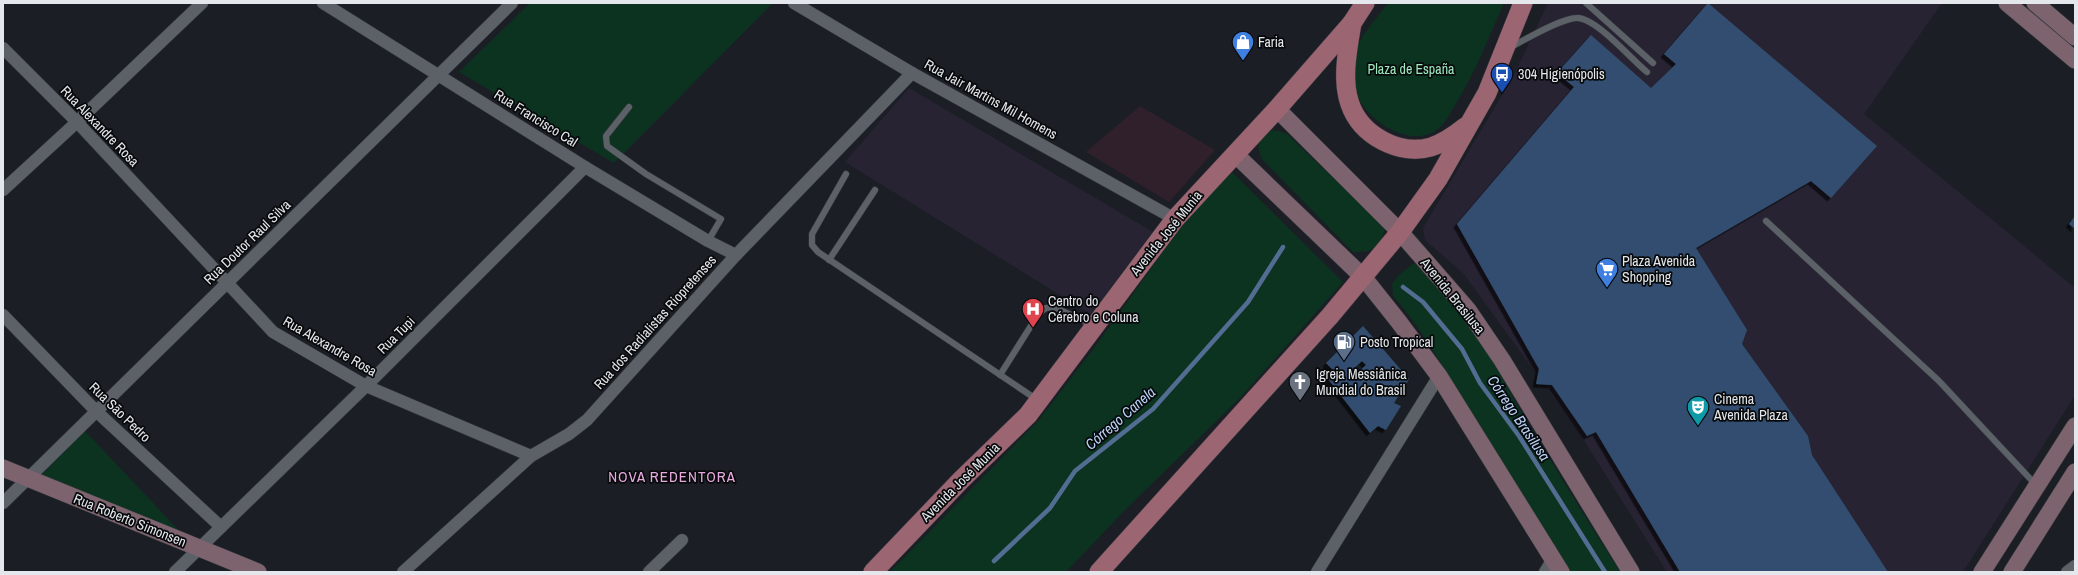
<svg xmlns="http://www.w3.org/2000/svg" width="2078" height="575" font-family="'Archivo Narrow',sans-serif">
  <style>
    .commercial { fill: #272333 }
    .industrial { fill: #2f202b }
    .green { fill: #0b3320 }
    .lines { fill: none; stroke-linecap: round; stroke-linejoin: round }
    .stream { stroke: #536d92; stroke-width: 4.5 }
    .building { fill: #324e6f; fill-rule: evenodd; filter: url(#shadow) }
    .lane-casing { stroke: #373a3f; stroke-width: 7 }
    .street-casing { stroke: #373a3f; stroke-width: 13 }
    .secondary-casing { stroke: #373a3f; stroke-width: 18 }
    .primary-casing { stroke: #373a3f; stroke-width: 20 }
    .lane { stroke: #5c6168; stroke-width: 6 }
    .street { stroke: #5c6168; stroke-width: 12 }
    .secondary { stroke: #7c636d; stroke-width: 17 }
    .primary { stroke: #9c6572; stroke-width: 19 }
    .labels { text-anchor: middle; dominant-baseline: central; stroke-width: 3.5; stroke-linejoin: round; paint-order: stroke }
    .poi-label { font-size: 14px; fill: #e4e7eb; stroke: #07090b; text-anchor: start }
    .park-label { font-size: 14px; fill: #9de8bd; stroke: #07090b }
    .street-label { font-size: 14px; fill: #e4e7eb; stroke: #07090b }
    .water-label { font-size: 15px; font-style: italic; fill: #b7d1f5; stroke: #07090b }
    .neighbourhood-label { font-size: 15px; letter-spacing: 1px; fill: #e6a8dd; stroke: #07090b }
  </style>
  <defs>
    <filter id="shadow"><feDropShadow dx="-3.5" dy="3.5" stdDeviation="0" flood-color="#0009"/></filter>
  </defs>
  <rect width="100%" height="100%" fill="#1b1f25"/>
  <g class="commercial">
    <polygon points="1548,3 1942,3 1864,114 2075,288 2075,395 1963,572 1667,572 1578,431 1464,274 1425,240 1423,228 1514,75"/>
    <polygon points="909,88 1153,232 1091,314 845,162"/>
  </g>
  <polygon class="industrial" points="1140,106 1215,150 1169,202 1086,152"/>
  <g class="green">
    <polygon points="530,3 773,3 614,163 459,72"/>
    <path d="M 1388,3 L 1504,3 C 1489,37 1475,73 1455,105 C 1451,112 1446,122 1440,127 C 1415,150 1374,125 1360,101 C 1355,91 1352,75 1353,63 C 1355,40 1375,21 1388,3 Z"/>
    <path d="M 1270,130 L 1279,131 L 1287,134 L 1385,228 C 1380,249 1373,252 1353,252 L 1262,159 C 1256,146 1258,138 1270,130 Z"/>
    <polygon points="1232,172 1343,282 1239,399 1123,512 1066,572 890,572 1038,421 1095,347 1183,224"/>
    <path d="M 1414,263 C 1464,298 1495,368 1526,420 C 1557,471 1588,522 1620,572 L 1569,572 C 1534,511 1496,451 1458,391 C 1438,359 1418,324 1393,296 L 1392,284 L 1399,275 Z"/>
    <polygon points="85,431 187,539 39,477"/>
  </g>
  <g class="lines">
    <g class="stream">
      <polyline points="1403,287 1423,302 1462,349 1480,383 1519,436 1605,572"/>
      <polyline points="994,561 1050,508 1075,471 1153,409 1248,302 1283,247"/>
    </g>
  </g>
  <g class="building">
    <polygon points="1708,3 1877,146 1831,198 1811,181 1696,248 1747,330 1742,344 1808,436 1812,455 1888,572 1680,572 1596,432 1587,436 1552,385 1536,384 1539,369 1457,224 1574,87 1557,73 1591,35 1651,88 1676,64 1664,54"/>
    <polygon points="2075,216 2075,229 2069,224"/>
    <path d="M 1363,326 L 1409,379 L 1394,403 L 1401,406 L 1386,430 L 1378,426 L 1370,433 L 1328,379 L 1336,373 L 1326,363 ZM 1362,361 L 1366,365 L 1354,376 L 1350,372 Z"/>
  </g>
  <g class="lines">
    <g class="lane-casing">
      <g id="lane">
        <polyline points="1586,3 1653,63"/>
        <path d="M 1511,47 C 1526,39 1563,17 1578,18 C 1597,19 1631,59 1647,72"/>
        <polyline points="629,107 606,136 607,146 646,174 721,219 708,241"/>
        <polyline points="846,174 812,234 812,245 818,252 1036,399"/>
        <polyline points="1766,221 1939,381 2036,485"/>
        <polyline points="829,260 875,190"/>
        <polyline points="1000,375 1039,313 1046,308 1054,307 1092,325"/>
      </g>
    </g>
    <g class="street-casing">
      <g id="street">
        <polyline points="323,3 585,167 708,241 736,255"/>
        <polyline points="794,3 912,73 1175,219"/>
        <polyline points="3,48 77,122 273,332 366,386 531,456"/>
        <polyline points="3,190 77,122 202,3"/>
        <polyline points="3,315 96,411 221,527"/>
        <polyline points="3,503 512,3"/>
        <polyline points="175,572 366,386 585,167"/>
        <polyline points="403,572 531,456 569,434 587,420 736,255 912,73"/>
        <polyline points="649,572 682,540"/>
        <polyline points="1317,572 1439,376"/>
        <polyline points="1545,572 1553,559"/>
        <polyline points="2067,572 2075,566"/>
      </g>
    </g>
    <g class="secondary-casing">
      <g id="secondary">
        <polyline points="2007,3 2075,60"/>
        <polyline points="2035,3 2075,37"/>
        <polyline points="1277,109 1400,232 1468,310 1502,360 1631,572"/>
        <polyline points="1236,155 1364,278 1399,322 1439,376 1561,572"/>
        <polyline points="3,468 258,572"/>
        <polyline points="1982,572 2075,426"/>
        <polyline points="2012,572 2075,472"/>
      </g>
    </g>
    <g class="primary-casing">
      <g id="primary">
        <path d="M 1352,23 C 1348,48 1341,79 1350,104 C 1361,136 1400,156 1431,147 C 1444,143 1455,135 1465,127"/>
        <polyline points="873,572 961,480 1028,415 1175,219 1277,109 1352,23 1365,3"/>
        <polyline points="1099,572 1330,316 1400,232 1438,179 1487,93 1523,3"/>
      </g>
    </g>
    <use href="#lane" class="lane"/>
    <use href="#street" class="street"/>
    <use href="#secondary" class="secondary"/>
    <use href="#primary" class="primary"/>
  </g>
  <defs>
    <g id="shop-pin" transform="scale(1.15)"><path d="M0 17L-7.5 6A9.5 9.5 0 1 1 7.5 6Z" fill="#3f7fe0" stroke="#07090b"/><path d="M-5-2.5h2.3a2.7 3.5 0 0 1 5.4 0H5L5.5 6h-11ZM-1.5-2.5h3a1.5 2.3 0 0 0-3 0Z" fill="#fff"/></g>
    <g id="bus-pin" transform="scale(1.15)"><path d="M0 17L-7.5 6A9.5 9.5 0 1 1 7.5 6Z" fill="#1a4fb4" stroke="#07090b"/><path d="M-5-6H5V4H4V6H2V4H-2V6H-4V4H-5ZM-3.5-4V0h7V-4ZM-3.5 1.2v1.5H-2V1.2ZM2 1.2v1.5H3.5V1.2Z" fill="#fff"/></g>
    <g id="supermarket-pin" transform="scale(1.15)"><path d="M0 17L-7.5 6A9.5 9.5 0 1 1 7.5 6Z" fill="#3f7fe0" stroke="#07090b"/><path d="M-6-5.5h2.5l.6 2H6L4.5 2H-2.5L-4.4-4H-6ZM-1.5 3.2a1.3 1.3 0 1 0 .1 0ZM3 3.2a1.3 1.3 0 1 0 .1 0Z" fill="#fff"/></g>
    <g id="hospital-pin" transform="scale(1.15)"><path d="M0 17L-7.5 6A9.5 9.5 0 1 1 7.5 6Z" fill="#e0444e" stroke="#07090b"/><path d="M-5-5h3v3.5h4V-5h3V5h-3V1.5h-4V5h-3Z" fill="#fff"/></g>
    <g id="fuel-pin" transform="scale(1.15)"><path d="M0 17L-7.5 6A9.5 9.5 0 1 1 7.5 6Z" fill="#5c6f8a" stroke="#07090b"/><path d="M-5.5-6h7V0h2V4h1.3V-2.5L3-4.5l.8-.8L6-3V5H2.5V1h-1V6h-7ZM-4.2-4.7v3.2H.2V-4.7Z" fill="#fff"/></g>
    <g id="church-pin" transform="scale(1.15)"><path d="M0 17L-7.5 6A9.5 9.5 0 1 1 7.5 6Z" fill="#6b7280" stroke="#07090b"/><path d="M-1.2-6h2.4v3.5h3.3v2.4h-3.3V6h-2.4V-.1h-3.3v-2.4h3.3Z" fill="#fff"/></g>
    <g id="theatre-pin" transform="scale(1.15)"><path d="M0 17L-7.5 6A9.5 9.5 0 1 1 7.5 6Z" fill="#0f9aa8" stroke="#07090b"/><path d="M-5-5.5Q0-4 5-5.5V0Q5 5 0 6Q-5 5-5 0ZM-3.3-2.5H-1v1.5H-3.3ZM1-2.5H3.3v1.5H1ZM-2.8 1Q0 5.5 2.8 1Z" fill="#fff"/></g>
  </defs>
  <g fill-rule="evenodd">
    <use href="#shop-pin" x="1243" y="42"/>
    <use href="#bus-pin" x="1502" y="74"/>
    <use href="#supermarket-pin" x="1607" y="269"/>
    <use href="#hospital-pin" x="1033" y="309"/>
    <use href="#fuel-pin" x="1344" y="342"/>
    <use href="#church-pin" x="1300" y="382"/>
    <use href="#theatre-pin" x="1698" y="407"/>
  </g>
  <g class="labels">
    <g class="poi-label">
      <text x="1258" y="42">Faria</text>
      <text x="1518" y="74">304 Higienópolis</text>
      <text x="1622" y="261">Plaza Avenida<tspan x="1622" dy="16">Shopping</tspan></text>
      <text x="1048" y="301">Centro do<tspan x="1048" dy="16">Cérebro e Coluna</tspan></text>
      <text x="1360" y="342">Posto Tropical</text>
      <text x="1316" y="374">Igreja Messiânica<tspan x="1316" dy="16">Mundial do Brasil</tspan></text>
      <text x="1714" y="399">Cinema<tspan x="1714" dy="16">Avenida Plaza</tspan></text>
    </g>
    <g class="park-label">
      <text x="1411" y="69">Plaza de España</text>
    </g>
    <g class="street-label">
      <text transform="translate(991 99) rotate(29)">Rua Jair Martins Mil Homens</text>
      <text transform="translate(536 118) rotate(32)">Rua Francisco Cal</text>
      <text transform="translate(100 126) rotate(46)">Rua Alexandre Rosa</text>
      <text transform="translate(1166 233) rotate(-51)">Avenida José Munia</text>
      <text transform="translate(247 242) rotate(-44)">Rua Doutor Raul Silva</text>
      <text transform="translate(1453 296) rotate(51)">Avenida Brasilusa</text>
      <text transform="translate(655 322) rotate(-48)">Rua dos Radialistas Riopretenses</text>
      <text transform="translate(396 335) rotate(-45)">Rua Tupi</text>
      <text transform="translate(330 346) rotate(30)">Rua Alexandre Rosa</text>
      <text transform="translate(120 412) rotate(44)">Rua São Pedro</text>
      <text transform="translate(960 482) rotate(-45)">Avenida José Munia</text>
      <text transform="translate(130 520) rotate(22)">Rua Roberto Simonsen</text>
    </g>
    <g class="water-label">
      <text transform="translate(1120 418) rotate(-41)">Córrego Canela</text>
      <text transform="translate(1519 418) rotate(56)">Córrego Brasilusa</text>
    </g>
    <g class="neighbourhood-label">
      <text x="672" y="476">NOVA REDENTORA</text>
    </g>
  </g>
  <rect width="2078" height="575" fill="none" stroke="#e4e7eb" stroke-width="8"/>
</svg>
